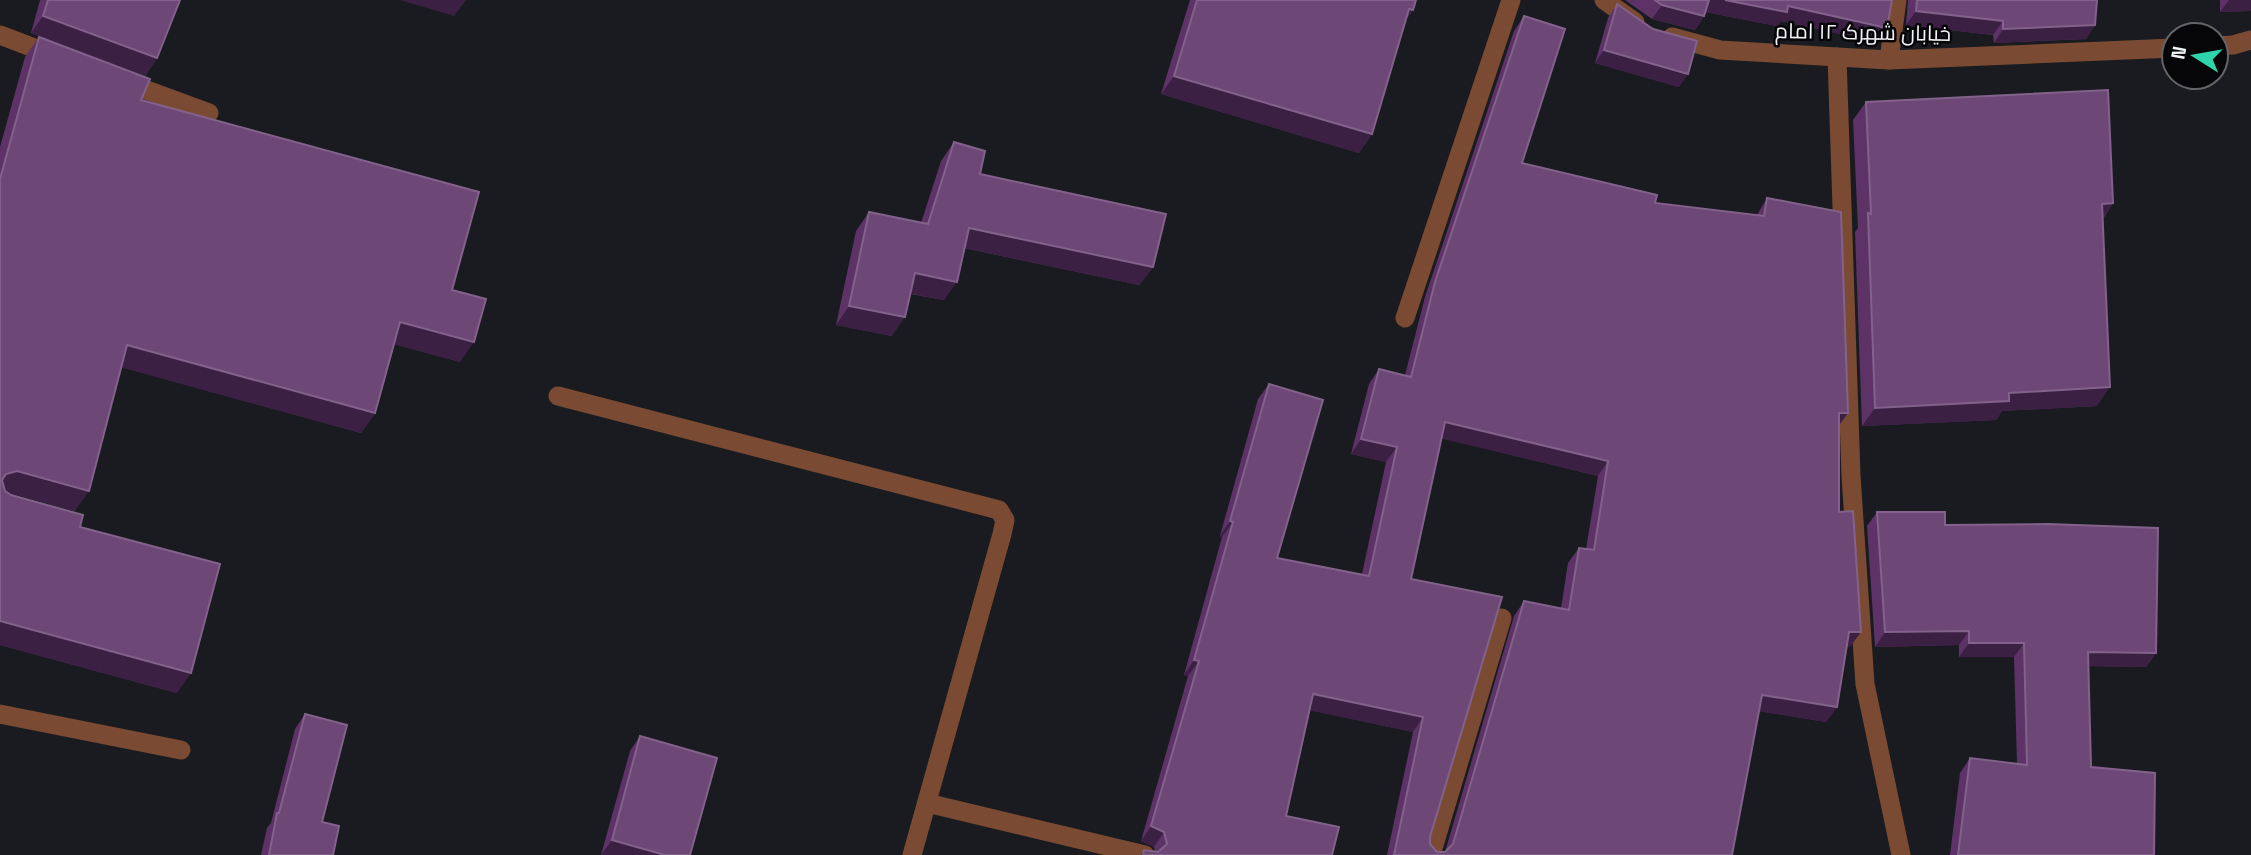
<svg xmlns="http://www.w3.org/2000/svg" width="2251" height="855" font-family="'Space Grotesk',Cairo,sans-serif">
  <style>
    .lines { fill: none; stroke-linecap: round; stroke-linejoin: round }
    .minor { stroke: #7a4b32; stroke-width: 19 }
    .wall { fill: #5d3267; fill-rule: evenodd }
    .shaded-wall { fill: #3c2044 }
    .building { fill: #6d4776; stroke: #82628a; stroke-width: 2; fill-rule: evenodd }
    .labels { text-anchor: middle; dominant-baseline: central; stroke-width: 5; stroke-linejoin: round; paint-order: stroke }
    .street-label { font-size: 21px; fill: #f2f3f7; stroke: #060608 }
  </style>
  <rect width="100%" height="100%" fill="#1a1b20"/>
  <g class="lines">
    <g class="minor">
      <polyline points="1604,0 1635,22"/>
      <polyline points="0,35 55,56"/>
      <polyline points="1672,37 1720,50 1889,60 2174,48"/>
      <polyline points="2216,46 2233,45 2251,40"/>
      <polyline points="1837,57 1851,476 1865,684 1901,855"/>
      <polyline points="1889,60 1897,0"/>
      <polyline points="122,81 209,113"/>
      <polyline points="1405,318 1511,0"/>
      <polyline points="558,396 999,510 1005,520 1002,534 912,855"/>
      <polyline points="0,714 181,750"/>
      <polyline points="927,803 1145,855"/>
      <polyline points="1431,855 1502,618"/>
    </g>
  </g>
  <g class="wall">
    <polygon points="40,0 180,0 157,58 145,76 31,33"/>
    <polygon points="1190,0 1416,0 1413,10 1405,21 1372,134 1359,153 1161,94"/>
    <polygon points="1625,0 1892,0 1887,28 1878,42 1781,21 1777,26 1705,12 1704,16 1695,30 1652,19"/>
    <polygon points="1908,0 2097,0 2095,25 2086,39 1994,43 1993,35 1906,25"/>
    <polygon points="2220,0 2251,0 2251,11 2220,12"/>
    <polygon points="1617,4 1679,87 1595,63 1608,18"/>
    <path d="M 1524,16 L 1522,163 L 1655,203 L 1757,215 L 1767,198 L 1848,413 L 1839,425 L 1839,512 L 1850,647 L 1846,647 L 1837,707 L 1826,722 L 1759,711 L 1732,855 L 1387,855 L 1413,732 L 1310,710 L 1286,816 L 1332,855 L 1141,855 L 1144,850 L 1155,852 L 1154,847 L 1141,841 L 1188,676 L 1184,675 L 1222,537 L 1220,536 L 1258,399 L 1269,384 L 1277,558 L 1362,574 L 1386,462 L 1351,454 L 1369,384 L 1379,369 L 1405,375 L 1425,297 L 1514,31 ZM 1442,438 L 1598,476 L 1586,549 L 1579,548 L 1568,563 L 1561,608 L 1524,601 L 1514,616 L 1445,852 L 1437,852 L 1430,844 L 1430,837 L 1502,597 L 1411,579 Z"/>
    <polygon points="39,37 452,290 460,362 394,344 375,413 361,433 121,367 75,511 7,492 80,527 177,693 0,645 0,147 25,57"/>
    <polygon points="1866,102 2113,203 2103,219 2097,406 2002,411 1996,420 1862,426 1855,232 1858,228 1853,120"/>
    <polygon points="954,142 980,174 1153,267 1139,285 964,248 944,300 910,294 892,336 836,325 856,231 869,212 921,223 941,161"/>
    <polygon points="1877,512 1945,525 2156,653 2146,667 2088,666 2091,767 2154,855 1950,855 1960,773 1970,758 2017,764 2014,657 1959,657 1959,645 1875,647 1867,526"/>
    <polygon points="305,714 322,822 333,855 261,855 267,828 271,823 295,729"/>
    <polygon points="640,736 690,855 601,855 630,751"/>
  </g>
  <g class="shaded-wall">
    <polygon points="400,0 466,0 454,16"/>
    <polygon points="1707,0 1725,0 1788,6 1887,28 1878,42 1781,21 1777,26 1700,11"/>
    <polygon points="2229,0 2251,0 2251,11 2220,12"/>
    <polygon points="1662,5 1704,16 1695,30 1652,19"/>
    <polygon points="1409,9 1413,10 1400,28"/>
    <polygon points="1916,11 2003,21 1993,35 1906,25"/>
    <polygon points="43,16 157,58 145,76 31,33"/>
    <polygon points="2095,25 2086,39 1994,43 2003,29"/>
    <polygon points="1604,50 1688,74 1679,87 1595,63"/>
    <polygon points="1174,76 1372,134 1359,153 1161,94"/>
    <polygon points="2113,203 2100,222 2102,204"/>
    <polygon points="969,228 1153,267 1139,285 955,246"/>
    <polygon points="915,273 957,282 944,300 902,292"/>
    <polygon points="849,306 905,317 892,336 836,325"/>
    <polygon points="400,322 474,342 460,362 386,342"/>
    <polygon points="127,345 375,413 361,433 113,365"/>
    <polygon points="2110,387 2097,406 2002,411 1996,420 1862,426 1875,408 2009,393"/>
    <polygon points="1839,413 1848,413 1837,428"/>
    <polygon points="1445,422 1608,461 1598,476 1435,437"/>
    <polygon points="1361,439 1397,447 1386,462 1351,454"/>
    <polygon points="17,471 89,491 75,511 3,491 0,482 6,474"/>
    <polygon points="1230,521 1233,522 1222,537 1220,536"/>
    <polygon points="0,621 191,673 177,693 0,645"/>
    <polygon points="1969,631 1959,645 1875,647 1885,632"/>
    <polygon points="1849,632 1861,632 1850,647 1838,647"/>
    <polygon points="1969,643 2024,643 2014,657 1959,657"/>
    <polygon points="2088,652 2156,653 2146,667 2078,666"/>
    <polygon points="1194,660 1199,661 1188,676 1184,675"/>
    <polygon points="1313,694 1423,717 1413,732 1303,709"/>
    <polygon points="1762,695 1837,707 1826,722 1751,710"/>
    <polygon points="1151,826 1164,832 1154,847 1141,841"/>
    <polygon points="612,840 665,855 601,855"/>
  </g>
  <g class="building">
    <polygon points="48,0 180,0 157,58 43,16"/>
    <polygon points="1197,0 1416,0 1413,10 1409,9 1372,134 1174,76"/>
    <polygon points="1655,0 1709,0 1704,16 1662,5"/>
    <polygon points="1725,0 1892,0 1887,28 1788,6 1787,12"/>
    <polygon points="1917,0 2097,0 2095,25 2003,29 2003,21 1916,11"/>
    <polygon points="1617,4 1653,29 1697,41 1688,74 1604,50"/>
    <path d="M 1524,16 L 1565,29 L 1522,163 L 1657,195 L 1655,203 L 1764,216 L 1767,198 L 1841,212 L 1848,413 L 1839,413 L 1839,512 L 1853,511 L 1861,632 L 1849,632 L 1837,707 L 1762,695 L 1732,855 L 1394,855 L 1423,717 L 1313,694 L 1286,816 L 1339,827 L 1332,855 L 1143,855 L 1144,850 L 1158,852 L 1167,844 L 1164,832 L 1151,826 L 1199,661 L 1194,660 L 1233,522 L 1230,521 L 1269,384 L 1323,400 L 1277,558 L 1369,576 L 1397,447 L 1361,439 L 1379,369 L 1411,377 L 1435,282 ZM 1445,422 L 1608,461 L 1594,550 L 1579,548 L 1569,610 L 1524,601 L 1453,844 L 1445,852 L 1437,852 L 1430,844 L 1430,837 L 1502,597 L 1411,579 Z"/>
    <polygon points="39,37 150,79 141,100 479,192 452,290 486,299 474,342 400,322 375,413 127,345 89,491 17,471 6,474 2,480 5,491 11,495 83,515 80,527 220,564 191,673 0,621 0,179"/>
    <polygon points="2108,90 2113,203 2102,204 2110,387 2009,393 2009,401 1875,408 1868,213 1871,214 1866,102"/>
    <polygon points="954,142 985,151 980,174 1166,214 1153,267 969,228 957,282 915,273 905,317 849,306 869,212 928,224"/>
    <polygon points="1877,512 1945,512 1945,525 2048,524 2158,528 2156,653 2088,652 2091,767 2155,773 2154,855 1958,855 1970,758 2027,765 2024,643 1969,643 1969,631 1885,632"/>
    <polygon points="305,714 347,725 322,822 339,826 333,855 269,855 277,813 279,813"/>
    <polygon points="640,736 717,758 690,855 665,855 612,840"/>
  </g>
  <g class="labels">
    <g class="street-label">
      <text transform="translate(1863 32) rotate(1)">خیابان شهرک ۱۲ امام</text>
    </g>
  </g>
  <g transform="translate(2195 56) rotate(281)"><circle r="33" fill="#060608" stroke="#646568" stroke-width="2"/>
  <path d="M0-5L12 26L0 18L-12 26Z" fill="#2ed4aa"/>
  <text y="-10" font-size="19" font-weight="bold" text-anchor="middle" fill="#f2f3f7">N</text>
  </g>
</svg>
